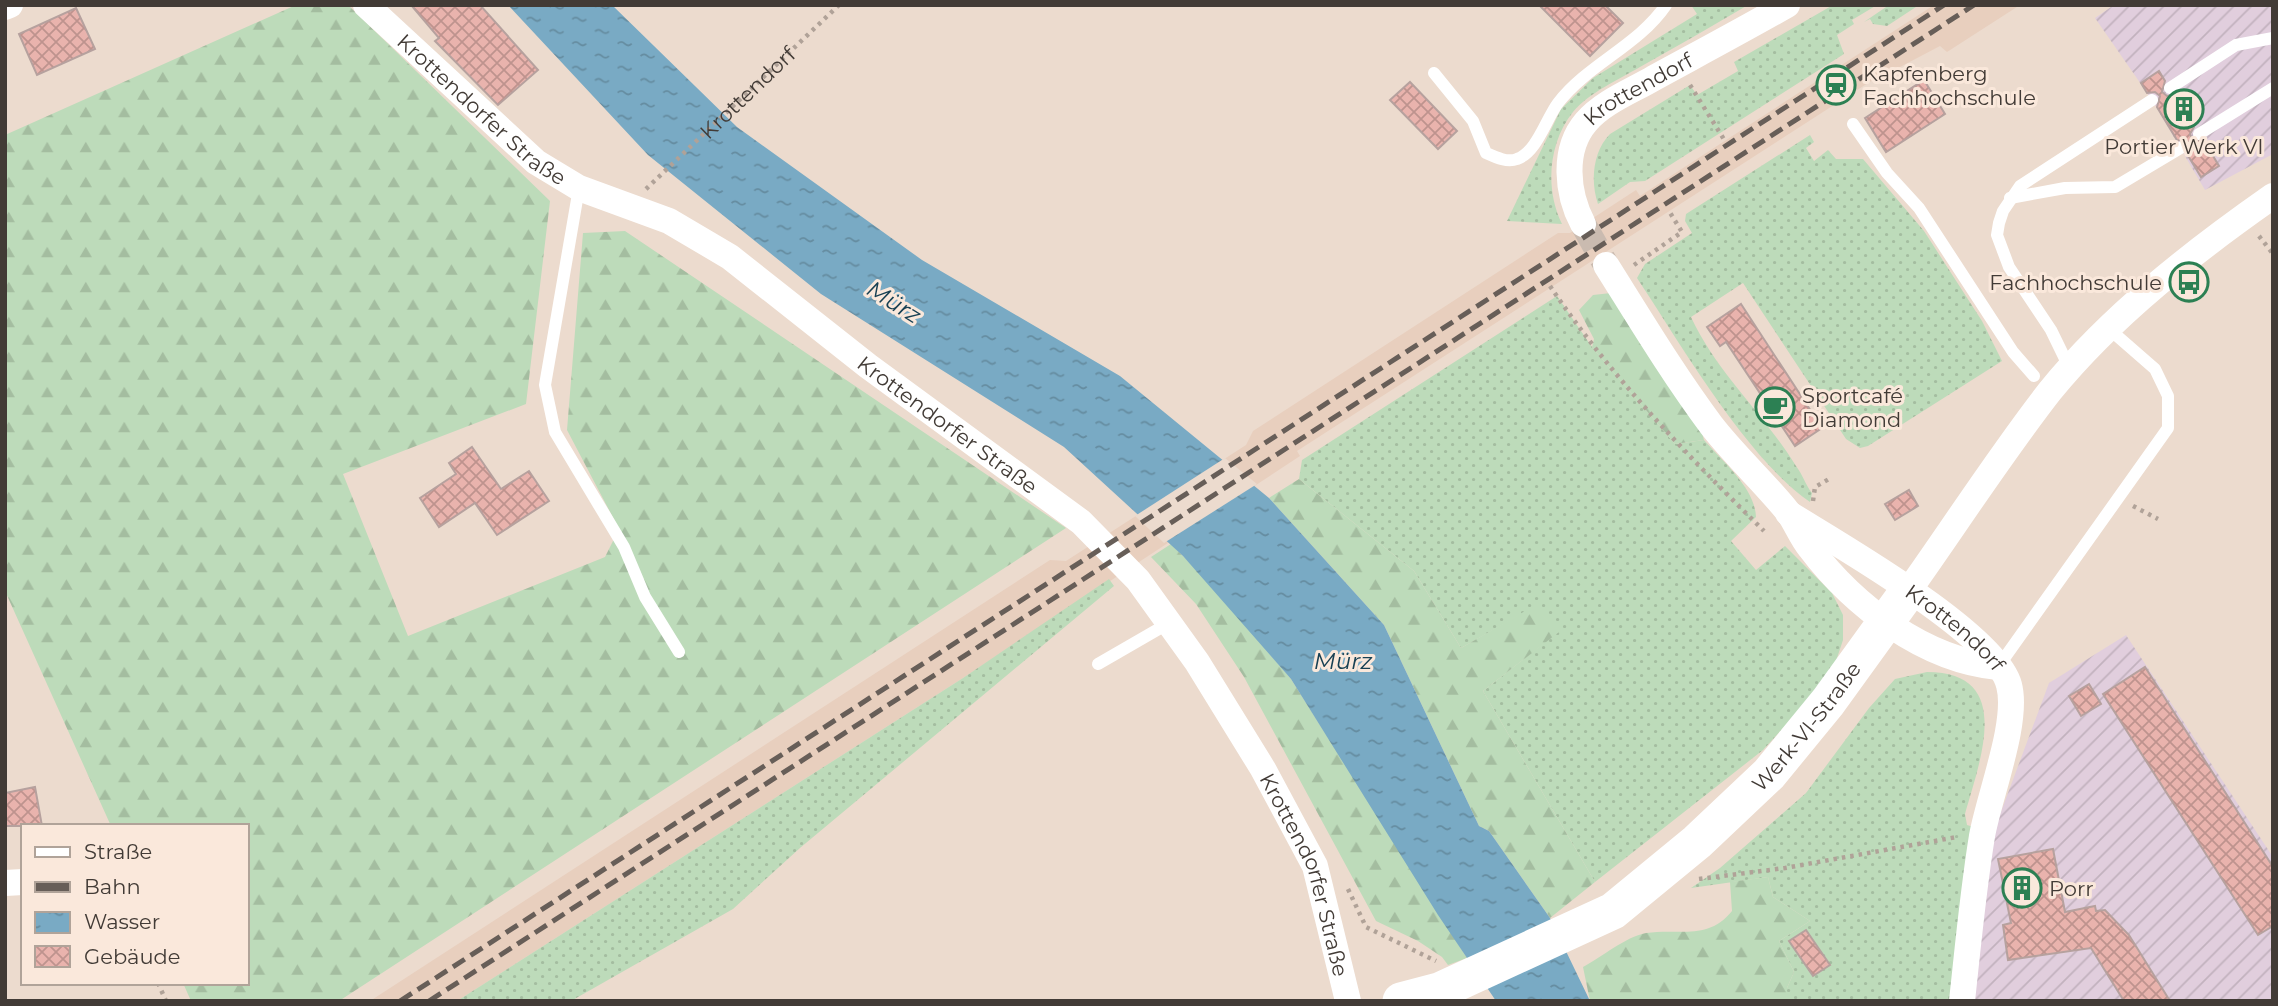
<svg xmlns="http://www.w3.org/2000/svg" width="2278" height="1006" font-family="Montserrat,sans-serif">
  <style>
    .built { fill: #e8cfbe }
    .industrial { fill: url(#industrial-furrows) }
    .grass { fill: url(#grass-dots) }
    .forest { fill: url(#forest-firs) }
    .water { fill: url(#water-ripples) }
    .pier { fill: #ecdbce }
    .building { fill: url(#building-cross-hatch); stroke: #b6a19e; stroke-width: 2 }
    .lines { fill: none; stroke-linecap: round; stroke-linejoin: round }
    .minor-tunnel { stroke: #cabbb0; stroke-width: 26; stroke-dasharray: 26 13; stroke-linecap: butt }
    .path { stroke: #b0a298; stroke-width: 4.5; stroke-dasharray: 3.5 5; stroke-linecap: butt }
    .service { stroke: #fff; stroke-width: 12 }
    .minor { stroke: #fff; stroke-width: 26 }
    .secondary { stroke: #fff; stroke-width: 37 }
    .rail { stroke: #675e58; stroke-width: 5; stroke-dasharray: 14 7; stroke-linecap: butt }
    .labels { text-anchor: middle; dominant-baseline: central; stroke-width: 6; stroke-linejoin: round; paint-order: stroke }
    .poi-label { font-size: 21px; fill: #423b36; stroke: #fae8db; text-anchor: start }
    .street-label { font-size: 21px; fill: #423b36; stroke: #fae8db }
    .water-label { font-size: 23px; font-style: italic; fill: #174053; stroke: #fae8db }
  </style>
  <defs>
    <pattern id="industrial-furrows" width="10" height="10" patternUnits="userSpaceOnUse" patternTransform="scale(1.75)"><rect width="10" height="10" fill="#e1cedd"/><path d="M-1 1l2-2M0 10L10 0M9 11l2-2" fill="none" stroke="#c2b2be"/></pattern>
    <pattern id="grass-dots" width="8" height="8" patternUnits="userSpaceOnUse" patternTransform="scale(1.75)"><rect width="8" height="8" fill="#bddbba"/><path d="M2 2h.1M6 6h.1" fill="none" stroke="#a4bda0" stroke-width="1.8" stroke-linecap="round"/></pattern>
    <pattern id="forest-firs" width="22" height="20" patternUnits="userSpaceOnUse" patternTransform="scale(1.75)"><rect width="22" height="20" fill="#bddbba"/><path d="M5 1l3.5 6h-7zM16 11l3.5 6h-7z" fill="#a4bda0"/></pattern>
    <pattern id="water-ripples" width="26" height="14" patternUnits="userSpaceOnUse" patternTransform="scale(1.75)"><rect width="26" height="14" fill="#79aac4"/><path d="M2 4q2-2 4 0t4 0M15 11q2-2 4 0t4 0" fill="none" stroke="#658ca0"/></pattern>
    <pattern id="building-cross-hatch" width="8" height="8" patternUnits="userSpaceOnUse" patternTransform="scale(1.75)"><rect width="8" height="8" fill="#e9b3ad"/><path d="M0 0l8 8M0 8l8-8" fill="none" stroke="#be938e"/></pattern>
  </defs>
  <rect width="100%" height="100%" fill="#ecdbce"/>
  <polygon class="built" points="1934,5 2020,5 1947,52 1940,46 1883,76 1882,74 1297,451 1300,456 963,678 457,1001 370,1001 1050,560 1066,561 1246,445 1253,431 1558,233 1570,233 1636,190 1640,196"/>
  <g class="industrial">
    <polygon points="2114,5 2273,5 2273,154 2205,190 2152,100 2095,18"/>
    <polygon points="2126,635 2273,857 2273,1001 1971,1001 1992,836 2049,683"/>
  </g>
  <g class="grass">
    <path d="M 1691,5 L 1748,5 C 1712,26 1676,47 1640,67 C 1618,80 1590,92 1573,112 C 1548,143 1545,190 1562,224 L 1507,221 L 1561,109 L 1593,78 L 1697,14 Z"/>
    <path d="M 1833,5 L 1877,5 L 1852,20 L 1854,24 L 1837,35 L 1844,54 L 1645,181 L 1630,182 L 1598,204 C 1590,181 1593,151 1610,134 L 1690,85 L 1697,95 L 1738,71 L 1734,62 Z"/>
    <polygon points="1889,5 1919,5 1887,26 1873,24 1870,19 1864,22"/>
    <path d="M 1810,135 L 1814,142 L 1806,148 L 1814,161 L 1828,150 L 1836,159 L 1863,159 L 1924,231 L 1982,321 L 2002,361 L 1868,446 L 1860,448 L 1846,439 L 1743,283 L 1691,317 C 1717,373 1764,414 1796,466 C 1803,475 1805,484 1812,493 L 1810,502 C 1747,459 1680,343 1637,278 L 1645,264 L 1692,233 L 1685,221 L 1686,214 Z"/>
    <path d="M 1557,296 L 1592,347 L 1675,444 L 1704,440 C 1723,462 1755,488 1756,517 L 1731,541 L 1756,570 L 1785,546 L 1832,593 L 1843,615 L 1843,640 L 1831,676 L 1763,750 L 1595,882 L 1483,691 L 1558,632 L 1534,607 L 1461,648 L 1414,571 L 1299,479 L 1302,460 Z"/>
    <polygon points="1109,579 1114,586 800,848 733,909 571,1001 457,1001 963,678"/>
    <path d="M 1927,672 C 2015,672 1980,760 1965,814 L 1967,825 L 1977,828 L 1956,1001 L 1787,1001 L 1787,988 L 1794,972 L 1779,941 L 1810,921 L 1773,897 L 1768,877 L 1691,888 L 1720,868 L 1806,793 L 1869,708 L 1895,679 Z"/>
  </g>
  <g class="forest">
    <polygon points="296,5 348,5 550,201 526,404 343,474 408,636 605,557 619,529 567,430 583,233 625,231 1066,528 339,1001 191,1001 183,983 247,983 247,826 111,826 5,591 5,135"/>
    <polygon points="1611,293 1697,415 1704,440 1675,444 1592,347 1594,339 1579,310 1593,295"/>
    <polygon points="1299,479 1414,571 1461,648 1534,606 1559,632 1483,691 1595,882 1550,918 1489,831 1479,826 1384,625 1269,498"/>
    <polygon points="1171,544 1209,582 1291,679 1467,958 1448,965 1442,957 1418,941 1376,921 1244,677 1196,604 1151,557"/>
    <path d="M 1768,877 L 1773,897 L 1810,921 L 1779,941 L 1794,972 L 1787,988 L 1787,1001 L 1590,1001 L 1583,967 C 1602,957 1625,937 1646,933 C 1679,928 1708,941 1732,911 L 1730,882 Z"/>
  </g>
  <polygon class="water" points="508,5 612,5 737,127 922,260 1120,376 1269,498 1384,625 1479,826 1489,831 1550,918 1590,1001 1496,1001 1438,915 1291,679 1183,556 1064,447 821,294 648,155"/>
  <polygon class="pier" points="1225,458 1257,484 1164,543 1135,516"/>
  <g class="building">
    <polygon points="411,5 480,5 538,70 498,105 435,41 439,38"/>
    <polygon points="1539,5 1605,5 1623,23 1590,56"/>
    <polygon points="76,8 95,49 37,75 19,34"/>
    <polygon points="2159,71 2165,81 2162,92 2167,96 2174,95 2194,127 2190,134 2192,139 2204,141 2219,166 2201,177 2187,154 2191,148 2189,142 2177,140 2157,107 2160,96 2155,92 2147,93 2141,83"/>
    <polygon points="1924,80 1945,114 1886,152 1865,118"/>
    <polygon points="1410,82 1457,131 1438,149 1390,100"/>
    <polygon points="1741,304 1822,428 1795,446 1726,342 1720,346 1707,327"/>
    <polygon points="472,447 501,489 529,471 549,501 497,535 475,503 439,527 420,498 456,474 449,463"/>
    <polygon points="1909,490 1918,506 1895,520 1885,504"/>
    <polygon points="2145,667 2273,867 2273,926 2258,935 2103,694"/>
    <polygon points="2089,684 2101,704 2081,716 2069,696"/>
    <polygon points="35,787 42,826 5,826 5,793"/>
    <polygon points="2053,849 2065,912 2095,906 2096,911 2105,910 2129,935 2170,1001 2124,1001 2091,948 2008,960 2003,925 2011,923 1998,859"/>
    <polygon points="1806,930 1830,965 1813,976 1789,941"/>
  </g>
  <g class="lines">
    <polyline class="minor-tunnel" points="1583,224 1606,265"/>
    <g class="path">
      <polyline points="1690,85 1725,141"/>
      <path id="s1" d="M 646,189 L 839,5"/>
      <polyline points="2259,236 2273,254"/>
      <polyline points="1634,265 1682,232 1669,211"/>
      <path d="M 1550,286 C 1611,377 1686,454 1764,531"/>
      <polyline points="1813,501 1815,487 1829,479"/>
      <polyline points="2133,506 2158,519"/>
      <polyline points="1699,879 1785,868 1957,837"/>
      <polyline points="1348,889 1366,927 1436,961"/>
      <polyline points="158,983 166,1001"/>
    </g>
    <g class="service">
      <path d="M 1434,73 L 1473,121 L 1486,153 C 1495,157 1507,163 1517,159 C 1537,152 1546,119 1558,103 C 1588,64 1638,46 1666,5"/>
      <polyline points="2170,88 2236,45 2273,38"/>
      <polyline points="1853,124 1887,173 1919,208 2013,352 2034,376"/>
      <polyline points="2199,134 2273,88"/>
      <polyline points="579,188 545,385 555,432 624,547 645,597 679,652"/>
      <polyline points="2010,198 2065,188 2115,187 2182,147"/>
      <polyline points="2070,369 2051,330 2009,267 1997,235 1999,223 2003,211 2020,186 2152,100"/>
      <polyline points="1098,664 1169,623"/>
      <polyline points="1998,667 2168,428 2168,396 2155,369 2108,328"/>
    </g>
    <g class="minor">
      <path id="s2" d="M 366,5 L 536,162 L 579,188 L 669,221 L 730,257 L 868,366 L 1081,522 L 1138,580 L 1197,662 L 1263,769 L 1315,866 L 1348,1001"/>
      <polyline points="5,7 10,5"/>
      <path id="s3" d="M 1583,224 C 1567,194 1562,150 1586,122 C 1603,102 1632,91 1654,78 C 1698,54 1743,30 1787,5"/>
      <path d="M 1606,265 C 1640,319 1673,374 1711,425 C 1735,456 1764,482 1788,512 C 1796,523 1801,537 1810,548 C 1854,606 1924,660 1998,667"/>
      <path id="s4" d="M 1788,513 C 1836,543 1996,634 2009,685 C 2019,722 1989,796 1982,836 C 1973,891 1968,946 1962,1001"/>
      <path d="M 1909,590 C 1956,524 2000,455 2050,391 C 2112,315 2193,252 2273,196"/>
      <polyline points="5,883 23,882"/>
    </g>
    <path class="secondary" id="s5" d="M 1401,1001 L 1439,991 L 1613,911 L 1697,842 L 1769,774 L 1828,702 L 1909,590"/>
    <g class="rail">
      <polyline points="400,1001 1944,5"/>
      <polyline points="429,1001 1974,5"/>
    </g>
  </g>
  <defs>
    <g id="station-ring" transform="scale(2.0125)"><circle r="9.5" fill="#fae8db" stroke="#2c8053" stroke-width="1.5"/><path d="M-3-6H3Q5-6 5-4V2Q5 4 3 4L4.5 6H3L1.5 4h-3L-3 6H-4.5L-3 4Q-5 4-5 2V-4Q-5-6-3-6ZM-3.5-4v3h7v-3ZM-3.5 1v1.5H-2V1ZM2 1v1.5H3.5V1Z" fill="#2c8053"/></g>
    <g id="building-ring" transform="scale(2.0125)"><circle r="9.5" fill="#fae8db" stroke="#2c8053" stroke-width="1.5"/><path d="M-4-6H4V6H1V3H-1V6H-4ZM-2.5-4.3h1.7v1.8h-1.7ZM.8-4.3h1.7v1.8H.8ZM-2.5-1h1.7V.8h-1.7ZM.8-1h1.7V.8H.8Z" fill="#2c8053"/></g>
    <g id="bus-ring" transform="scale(2.0125)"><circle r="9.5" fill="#fae8db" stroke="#2c8053" stroke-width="1.5"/><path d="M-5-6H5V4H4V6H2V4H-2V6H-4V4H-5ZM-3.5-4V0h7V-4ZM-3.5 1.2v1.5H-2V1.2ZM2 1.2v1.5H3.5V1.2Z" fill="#2c8053"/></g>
    <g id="cafe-ring" transform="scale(2.0125)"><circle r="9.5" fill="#fae8db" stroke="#2c8053" stroke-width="1.5"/><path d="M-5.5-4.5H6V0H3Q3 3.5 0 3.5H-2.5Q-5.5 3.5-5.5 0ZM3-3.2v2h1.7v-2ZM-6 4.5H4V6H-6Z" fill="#2c8053"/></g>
  </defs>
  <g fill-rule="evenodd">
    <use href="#station-ring" x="1836" y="85"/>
    <use href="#building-ring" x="2184" y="109"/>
    <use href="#bus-ring" x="2189" y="282"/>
    <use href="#cafe-ring" x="1775" y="407"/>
    <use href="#building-ring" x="2022" y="888"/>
  </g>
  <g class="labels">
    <g class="poi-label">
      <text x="1863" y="73">Kapfenberg<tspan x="1863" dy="24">Fachhochschule</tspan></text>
      <text x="2184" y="146" text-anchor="middle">Portier Werk VI</text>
      <text x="2162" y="282" text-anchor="end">Fachhochschule</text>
      <text x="1802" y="395">Sportcafé<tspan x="1802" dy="24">Diamond</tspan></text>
      <text x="2049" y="888">Porr</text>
    </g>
    <g class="street-label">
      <text stroke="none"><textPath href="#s3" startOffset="170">Krottendorf</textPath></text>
      <text stroke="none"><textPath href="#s1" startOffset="140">Krottendorf</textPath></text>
      <text stroke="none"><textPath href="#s2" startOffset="156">Krottendorfer Straße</textPath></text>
      <text stroke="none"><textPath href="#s2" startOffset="723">Krottendorfer Straße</textPath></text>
      <text stroke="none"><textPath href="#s4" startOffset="203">Krottendorf</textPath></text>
      <text stroke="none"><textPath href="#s5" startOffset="499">Werk-VI-Straße</textPath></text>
      <text stroke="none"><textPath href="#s2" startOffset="1311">Krottendorfer Straße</textPath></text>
    </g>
    <g class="water-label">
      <text transform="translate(894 302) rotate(32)">Mürz</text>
      <text x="1343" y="661">Mürz</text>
    </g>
  </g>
  <rect width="2278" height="1006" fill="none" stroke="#423b36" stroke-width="14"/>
  <rect x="21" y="824" width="228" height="161" fill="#fae8db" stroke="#b0a399" stroke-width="2"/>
  <rect x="35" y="847" width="35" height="10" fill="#ffffff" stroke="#b0a399" stroke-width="2"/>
  <text x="84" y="859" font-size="21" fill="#423b36">Straße</text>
  <rect x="35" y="882" width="35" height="10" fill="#675e58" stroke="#b0a399" stroke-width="2"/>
  <text x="84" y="894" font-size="21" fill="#423b36">Bahn</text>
  <rect x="35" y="912" width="35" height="21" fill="url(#water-ripples)" stroke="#b0a399" stroke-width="2"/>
  <text x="84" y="929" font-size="21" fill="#423b36">Wasser</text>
  <rect x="35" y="946" width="35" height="21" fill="url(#building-cross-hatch)" stroke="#b0a399" stroke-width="2"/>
  <text x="84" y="964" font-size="21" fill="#423b36">Gebäude</text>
</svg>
